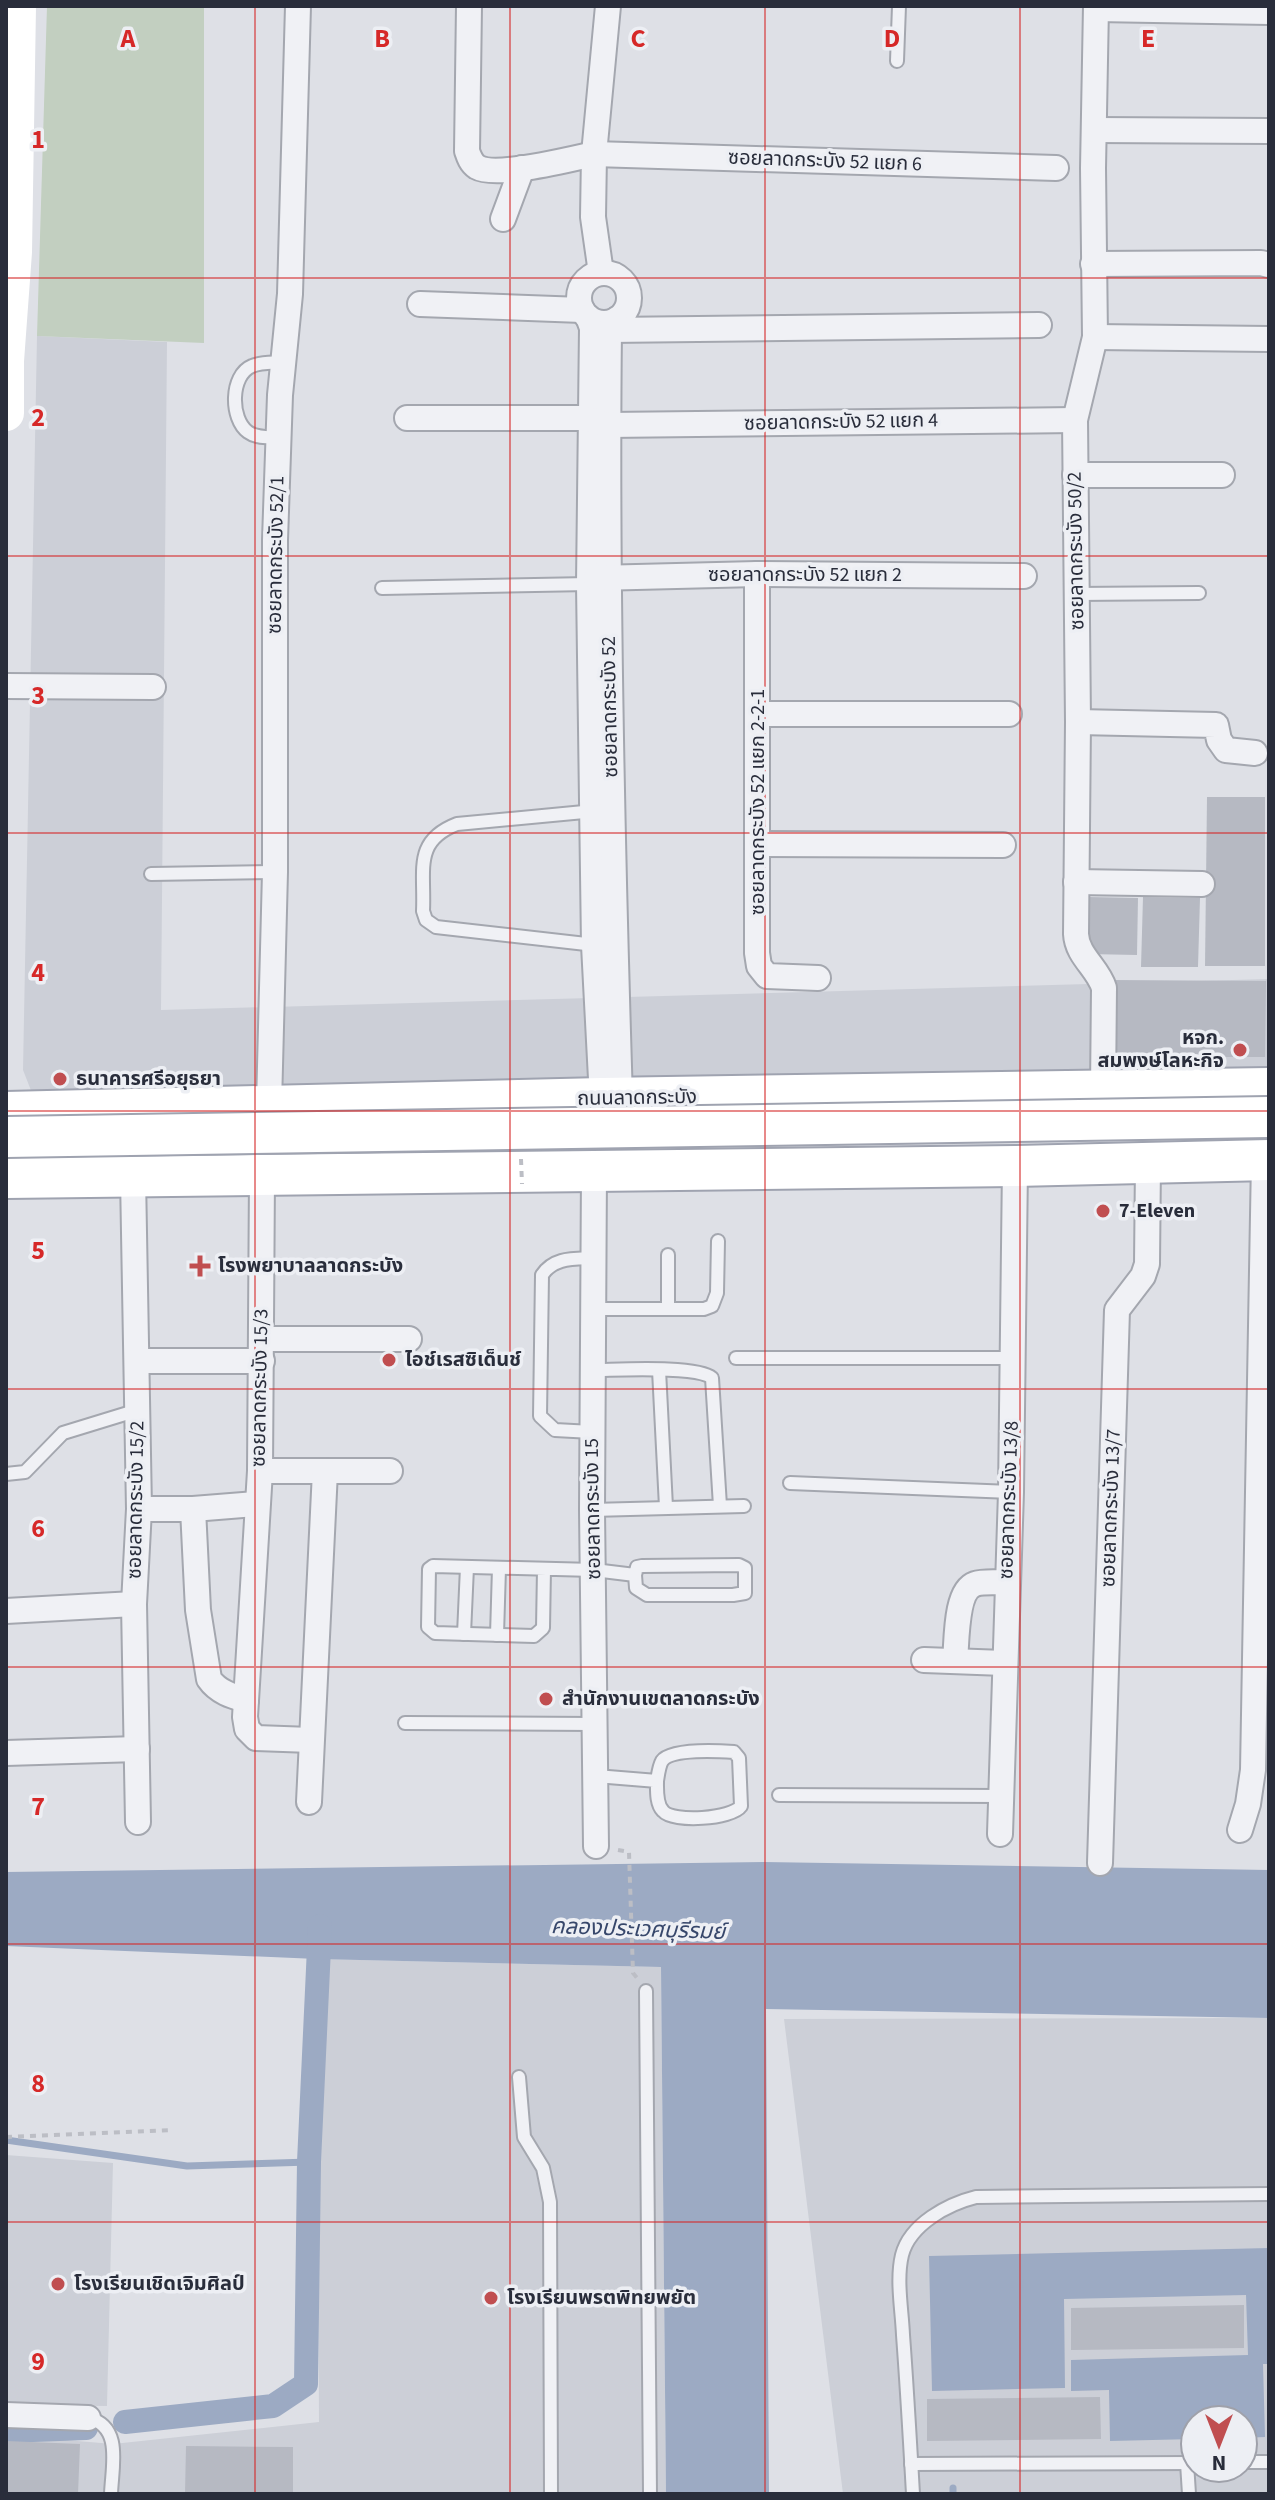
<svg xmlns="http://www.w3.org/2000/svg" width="1275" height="2500" font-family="'Source Sans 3','Noto Sans Thai',sans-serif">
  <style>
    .built { fill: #cccfd7; fill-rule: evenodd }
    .green { fill: #c2cfc0 }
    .water { fill: #9caac3 }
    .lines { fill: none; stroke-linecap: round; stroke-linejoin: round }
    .stream { stroke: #9caac3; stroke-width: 7 }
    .canal { stroke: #9caac3; stroke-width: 24 }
    .building { fill: #b6b9c2 }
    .lane-casing { stroke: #a4a7af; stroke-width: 16 }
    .street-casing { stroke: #a4a7af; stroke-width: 28 }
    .primary-casing { stroke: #9fa3b0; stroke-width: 44 }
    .path { stroke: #bcbec5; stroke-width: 4; stroke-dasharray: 6 6; stroke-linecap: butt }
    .lane { stroke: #f0f1f5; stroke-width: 12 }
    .street { stroke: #f0f1f5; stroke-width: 24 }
    .secondary { stroke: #fff; stroke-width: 36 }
    .primary { stroke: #fff; stroke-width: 40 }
    .primary-bridge-casing { stroke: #9fa3b0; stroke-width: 44; stroke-linecap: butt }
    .path-bridge { stroke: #bcbec5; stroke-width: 4; stroke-dasharray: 6 6; stroke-linecap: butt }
    .primary-bridge { stroke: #fff; stroke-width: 40 }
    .grid { fill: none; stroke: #d62828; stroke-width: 2; stroke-opacity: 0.55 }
    .poi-dot { fill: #c04e50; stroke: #edeff4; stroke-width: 3 }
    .labels { text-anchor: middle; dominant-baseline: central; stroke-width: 7; stroke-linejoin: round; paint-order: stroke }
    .street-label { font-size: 20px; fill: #292d3b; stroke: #edeff4 }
    .poi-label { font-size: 20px; font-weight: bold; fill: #292d3b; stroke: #edeff4; text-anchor: start }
    .water-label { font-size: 22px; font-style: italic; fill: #37476b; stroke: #edeff4 }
    .grid-label { font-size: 26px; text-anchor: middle; font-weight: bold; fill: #d62828; stroke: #edeff4; stroke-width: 7; stroke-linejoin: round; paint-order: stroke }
  </style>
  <rect width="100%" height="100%" fill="#dee0e6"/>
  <g class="built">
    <polygon points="37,336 167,342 161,1010 1269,979 1269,1080 32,1093 23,1070"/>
    <polygon points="317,1959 661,1967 666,2494 6,2494 6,2435 113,2444 319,2422"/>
    <path d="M 1269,2018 L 1269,2494 L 843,2494 L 784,2019 ZM 1195,2420 L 1243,2420 L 1243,2468 L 1195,2468 Z"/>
    <polygon points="6,2155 113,2163 107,2406 6,2405"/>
  </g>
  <polygon class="green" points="47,6 204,6 204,343 37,336"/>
  <g class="water">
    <polygon points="764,1862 1269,1870 1269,2018 766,2009 769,2494 666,2494 661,1967 317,1959 6,1946 6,1872"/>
    <polygon points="1269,2248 1269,2364 1263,2364 1265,2437 1243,2438 1243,2420 1195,2420 1195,2439 1110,2441 1109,2390 1071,2391 1071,2360 1248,2355 1246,2295 1064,2299 1065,2388 932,2391 929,2256"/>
  </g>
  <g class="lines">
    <g class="stream">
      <polyline points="6,2140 187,2166 309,2162"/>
      <polyline points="953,2488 953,2494"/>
    </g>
    <g class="canal">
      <polyline points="125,2422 273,2406 306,2384 309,2162 320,1926"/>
      <polyline points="6,2431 86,2428"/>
    </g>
  </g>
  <g class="building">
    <polygon points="1207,797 1265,797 1265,966 1205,966"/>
    <polygon points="1088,897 1138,898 1137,955 1088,954"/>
    <polygon points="1143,897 1200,898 1198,967 1141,967"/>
    <polygon points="1112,980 1266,981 1265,1057 1112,1057"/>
    <polygon points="1244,2305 1244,2348 1071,2350 1071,2308"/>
    <polygon points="1100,2397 1101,2439 927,2441 927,2399"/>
    <polygon points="6,2441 80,2444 78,2494 6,2494"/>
    <polygon points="186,2446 293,2447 293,2494 185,2494"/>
  </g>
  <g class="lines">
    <g class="lane-casing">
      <g id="lane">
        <polyline points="897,61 899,6"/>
        <path d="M 278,438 C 267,437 256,438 248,432 C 230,419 230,375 252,366 C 261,362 274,363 283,362"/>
        <polyline points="382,588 589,584"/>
        <polyline points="1076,594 1199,593"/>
        <path d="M 595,815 L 584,812 L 457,824 C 413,841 425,870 423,911 L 426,920 L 436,927 L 595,945"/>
        <polyline points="151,874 275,872"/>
        <polyline points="668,1255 668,1309"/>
        <polyline points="593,1309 704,1309 712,1306 717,1293 718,1241"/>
        <polyline points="736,1358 1012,1358"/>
        <path d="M 593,1370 C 616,1370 697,1365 712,1378 L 720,1506"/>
        <polyline points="659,1370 666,1507"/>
        <path d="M 592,1432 L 555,1430 L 540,1416 L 542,1275 C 554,1257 573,1259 594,1258"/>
        <polyline points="6,1474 25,1472 63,1433 138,1410"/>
        <polyline points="790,1483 1011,1492"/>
        <polyline points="592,1510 744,1506"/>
        <polyline points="544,1569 543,1628 534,1636 435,1633 428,1627 429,1569 433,1566 594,1570 635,1575 637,1567 642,1566 739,1565 745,1568 745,1593 733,1595 647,1595 636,1588 635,1575"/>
        <polyline points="464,1634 467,1567"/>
        <polyline points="497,1635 499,1568"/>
        <polyline points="405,1723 595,1724"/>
        <path d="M 596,1776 L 657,1781 C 657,1790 656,1804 663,1811 C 673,1823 732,1819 741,1806 L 739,1758 L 734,1752 C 719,1751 671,1748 662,1761 C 659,1766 658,1775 657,1781"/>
        <polyline points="779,1795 1000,1796"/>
        <polyline points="646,1991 650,2494"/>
        <polyline points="519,2077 524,2137 543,2168 550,2202 551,2494"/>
        <path d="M 88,2418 C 123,2426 112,2466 111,2494"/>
        <polyline points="1243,2462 1269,2462"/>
        <polyline points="1187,2463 1189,2494"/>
        <polyline points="911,2464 1195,2463"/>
        <path d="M 913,2494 C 910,2441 907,2388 903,2335 C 902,2310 896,2280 902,2255 C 910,2224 948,2204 976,2197 L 1269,2194"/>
      </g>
    </g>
    <g class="street-casing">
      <g id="street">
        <path d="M 469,6 L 467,151 C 469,157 471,163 477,167 C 496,178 571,159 594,154 L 1056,168"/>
        <path d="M 1096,6 L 1093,168 L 1095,337 L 1075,420 L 1078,722 L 1076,934 C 1077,956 1098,968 1104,988 L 1103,1090"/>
        <polyline points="1096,9 1269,12"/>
        <polyline points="1095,130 1269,131"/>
        <polyline points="503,219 522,168"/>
        <polyline points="1093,264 1261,263 1269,265"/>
        <polyline points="601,273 593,217 594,154 608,6"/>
        <circle cx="604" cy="298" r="25"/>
        <polyline points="420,304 582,310"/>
        <polyline points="588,317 592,328 589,584 594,945 602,1098"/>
        <path d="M 617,319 L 609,330 C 606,586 612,843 620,1099"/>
        <polyline points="609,330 1039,325"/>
        <polyline points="1095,337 1269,339"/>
        <polyline points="407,418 583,418 608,425 1075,420"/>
        <polyline points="1075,475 1222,475"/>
        <polyline points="757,574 757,953 759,966 767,976 818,978"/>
        <polyline points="596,578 757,574 1024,576"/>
        <polyline points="6,686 153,687"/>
        <polyline points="759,714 1009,714"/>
        <polyline points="1078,722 1216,725 1219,740 1226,750 1255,753"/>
        <polyline points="757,844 1003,845"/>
        <polyline points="1076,882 1202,884"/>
        <polyline points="269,1105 275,872 275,540 280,395 290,294 298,6"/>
        <polyline points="594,1171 592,1510 596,1846"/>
        <polyline points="262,1176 260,1471 245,1717 247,1729 256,1738 311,1740"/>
        <polyline points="133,1177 139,1509 134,1604 138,1822"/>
        <polyline points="262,1339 409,1339"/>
        <polyline points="137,1361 262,1361"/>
        <polyline points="260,1471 390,1471"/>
        <polyline points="139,1509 193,1509 256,1504"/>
        <path d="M 193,1509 L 198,1610 L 209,1679 C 218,1692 232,1696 246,1700"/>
        <polyline points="6,1611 134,1604"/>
        <polyline points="924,1660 1004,1663"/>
        <path d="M 955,1661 C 957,1642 955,1591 975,1584 C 984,1581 997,1583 1007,1582"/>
        <polyline points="6,1753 137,1749"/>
        <polyline points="309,1802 325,1471"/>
        <polyline points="1240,1830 1248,1804 1253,1770 1264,1160"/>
        <polyline points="1000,1834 1011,1492 1015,1166"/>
        <polyline points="1100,1863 1117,1310 1143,1276 1147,1264 1148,1162"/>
        <polyline points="6,2415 88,2418"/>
      </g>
    </g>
    <g class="primary-casing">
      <g id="primary">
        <polyline points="6,1112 602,1098 1269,1088"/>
        <polyline points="6,1178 1015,1166 1269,1160"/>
      </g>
    </g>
    <g class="path">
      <polyline points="618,1850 629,1852 633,1973 638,1979"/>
      <polyline points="6,2137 173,2130"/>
    </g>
    <use href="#lane" class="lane"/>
    <use href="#street" class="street"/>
    <polyline class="secondary" points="6,413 6,361 14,252 18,6"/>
    <use href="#primary" class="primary"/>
    <g class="primary-bridge-casing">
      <polyline id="primary-bridge" points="6,1137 1269,1117"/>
    </g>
    <polyline class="path-bridge" points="521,1159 522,1184"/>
    <use href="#primary-bridge" class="primary-bridge"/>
  </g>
  <path class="grid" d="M 255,6 L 255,2494M 510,6 L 510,2494M 765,6 L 765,2494M 1020,6 L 1020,2494M 6,278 L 1269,278M 6,556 L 1269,556M 6,833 L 1269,833M 6,1111 L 1269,1111M 6,1389 L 1269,1389M 6,1667 L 1269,1667M 6,1944 L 1269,1944M 6,2222 L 1269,2222"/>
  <g class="poi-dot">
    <circle cx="1240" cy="1050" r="8"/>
    <circle cx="60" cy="1079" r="8"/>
    <circle cx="1103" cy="1211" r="8"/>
    <path d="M196 1254h8v8h8v8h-8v8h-8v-8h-8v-8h8z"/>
    <circle cx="389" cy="1360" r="8"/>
    <circle cx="546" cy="1699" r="8"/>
    <circle cx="58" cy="2284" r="8"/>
    <circle cx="491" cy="2298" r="8"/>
  </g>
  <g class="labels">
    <g class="street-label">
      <text transform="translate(825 161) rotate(2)">ซอยลาดกระบัง 52 แยก 6</text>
      <text transform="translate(841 422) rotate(-1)">ซอยลาดกระบัง 52 แยก 4</text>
      <text transform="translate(1076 551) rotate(-91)">ซอยลาดกระบัง 50/2</text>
      <text transform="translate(276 555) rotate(-89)">ซอยลาดกระบัง 52/1</text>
      <text x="805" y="575">ซอยลาดกระบัง 52 แยก 2</text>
      <text transform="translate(610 707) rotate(-91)">ซอยลาดกระบัง 52</text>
      <text transform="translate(758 802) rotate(-90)">ซอยลาดกระบัง 52 แยก 2-2-1</text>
      <text transform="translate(637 1098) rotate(-1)">ถนนลาดกระบัง</text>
      <text transform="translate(260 1388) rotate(-89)">ซอยลาดกระบัง 15/3</text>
      <text transform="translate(136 1500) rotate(-89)">ซอยลาดกระบัง 15/2</text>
      <text transform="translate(1009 1500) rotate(-88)">ซอยลาดกระบัง 13/8</text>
      <text transform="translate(1111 1508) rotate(-88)">ซอยลาดกระบัง 13/7</text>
      <text transform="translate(593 1509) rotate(-91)">ซอยลาดกระบัง 15</text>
    </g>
    <g class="poi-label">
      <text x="1224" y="1038" text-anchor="end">หจก.<tspan x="1224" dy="23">สมพงษ์โลหะกิจ</tspan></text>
      <text x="76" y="1079">ธนาคารศรีอยุธยา</text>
      <text x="1119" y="1211">7-Eleven</text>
      <text x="218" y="1266">โรงพยาบาลลาดกระบัง</text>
      <text x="405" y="1360">ไอช์เรสซิเด็นช์</text>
      <text x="562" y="1699">สำนักงานเขตลาดกระบัง</text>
      <text x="74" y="2284">โรงเรียนเชิดเจิมศิลป์</text>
      <text x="507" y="2298">โรงเรียนพรตพิทยพยัต</text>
    </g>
    <g class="water-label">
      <text transform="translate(638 1929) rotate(2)">คลองประเวศบุรีรมย์</text>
    </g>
  </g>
  <g class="grid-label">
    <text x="128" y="47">A</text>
    <text x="382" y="47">B</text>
    <text x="638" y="47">C</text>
    <text x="892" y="47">D</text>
    <text x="1148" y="47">E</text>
    <text x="38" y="148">1</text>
    <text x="38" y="426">2</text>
    <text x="38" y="704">3</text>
    <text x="38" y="981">4</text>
    <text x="38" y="1259">5</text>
    <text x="38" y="1537">6</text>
    <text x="38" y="1815">7</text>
    <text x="38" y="2092">8</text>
    <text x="38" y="2370">9</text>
  </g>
  <rect width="1275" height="2500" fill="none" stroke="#292d3b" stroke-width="16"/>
  <g transform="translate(1219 2444) rotate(180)"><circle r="38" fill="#edeff4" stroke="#9fa1aa" stroke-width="2"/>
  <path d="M0-6L14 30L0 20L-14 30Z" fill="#c04e50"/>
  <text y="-12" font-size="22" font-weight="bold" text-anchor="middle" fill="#292d3b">N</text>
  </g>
</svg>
